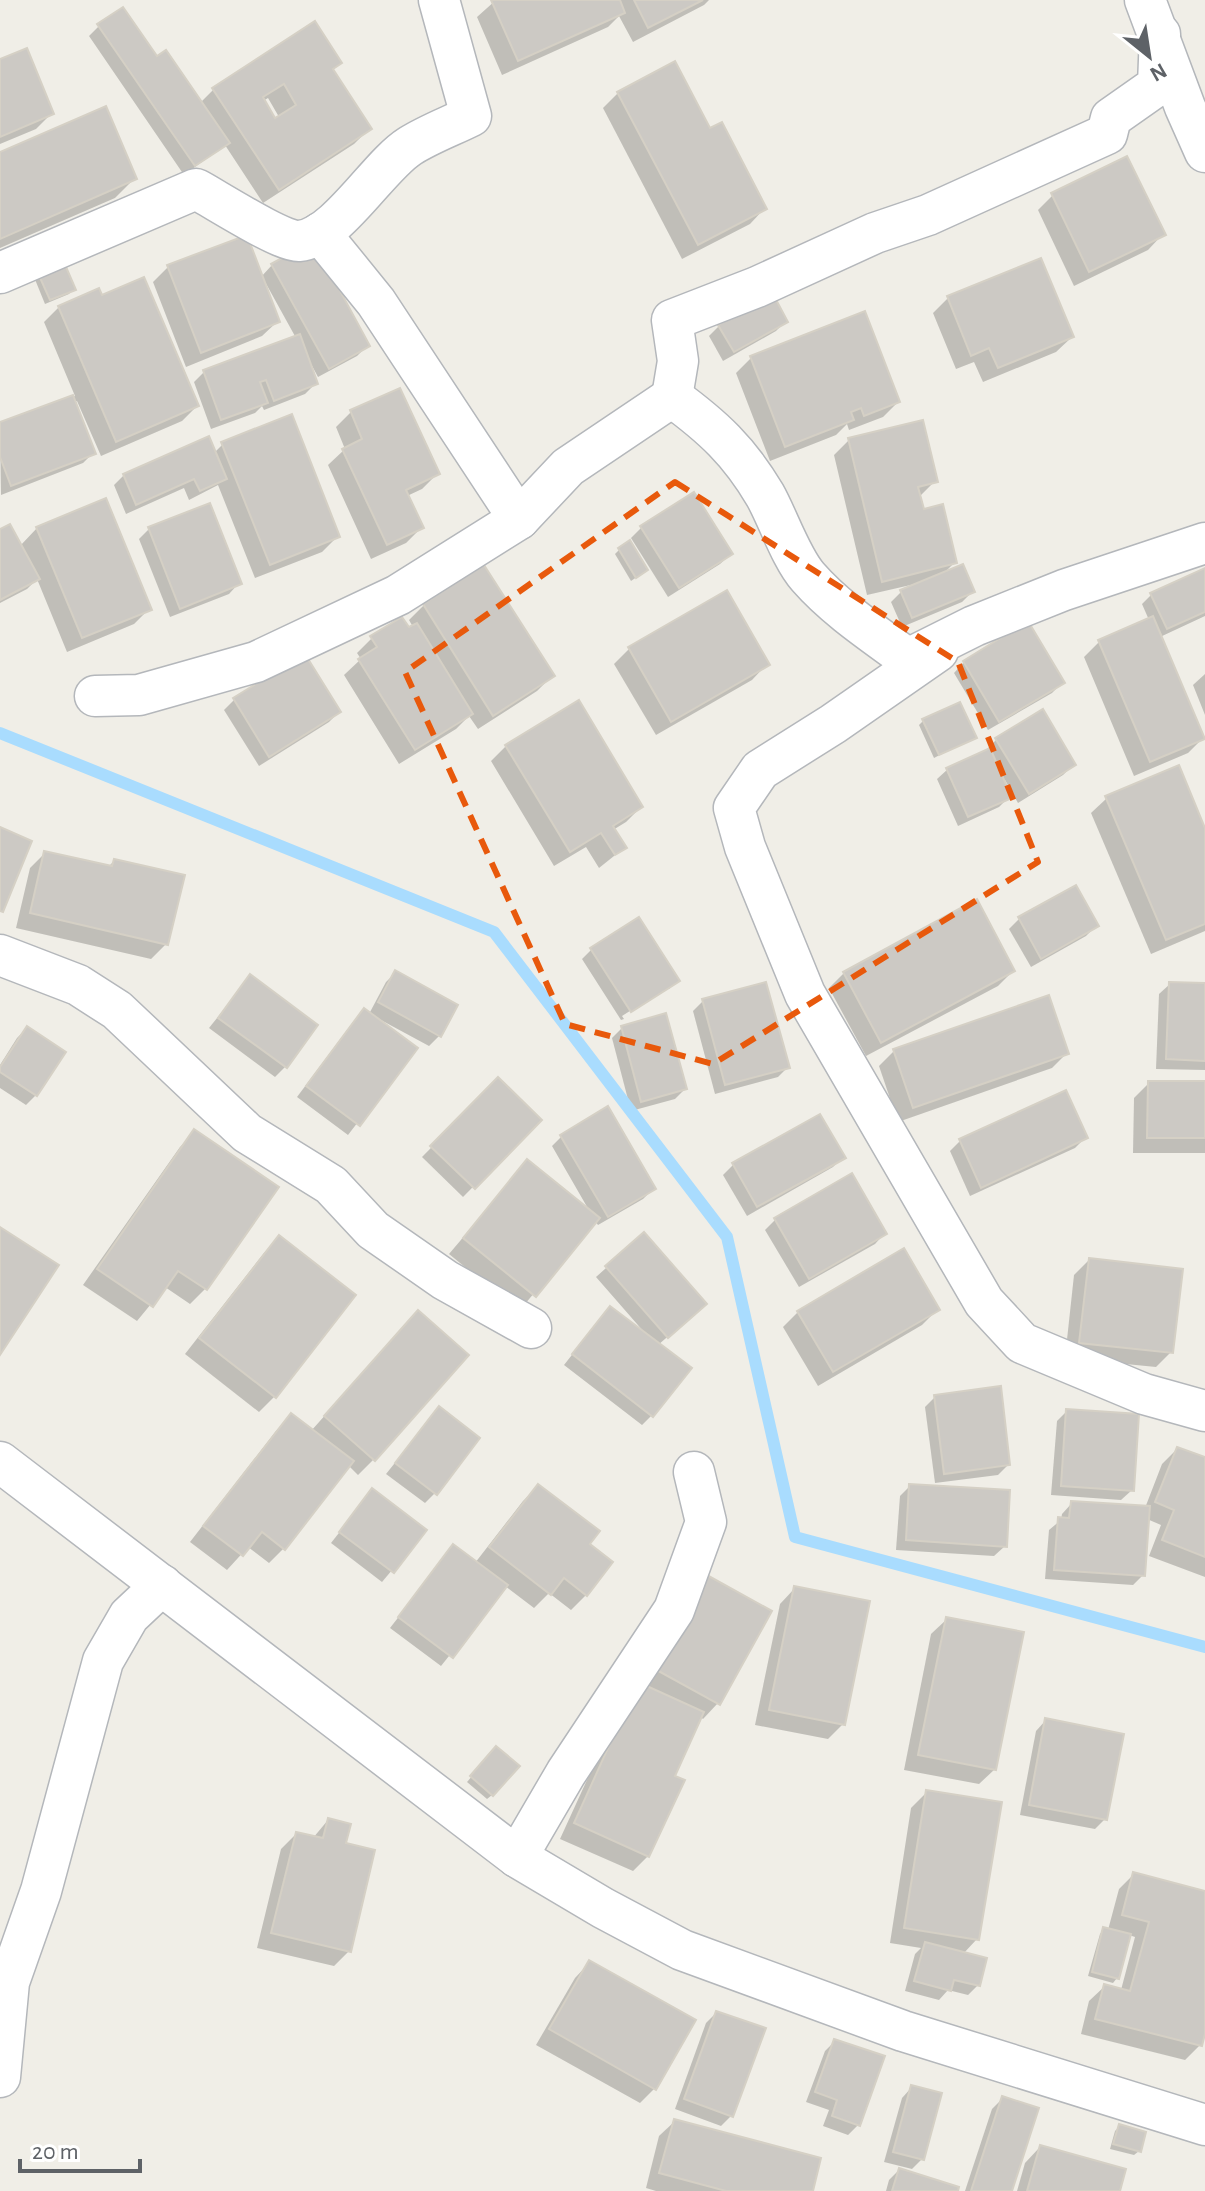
<svg xmlns="http://www.w3.org/2000/svg" width="1205" height="2191" font-family="'Alegreya Sans',sans-serif">
  <style>
    .shadow { fill: #0003; fill-rule: evenodd }
    .lines { fill: none; stroke-linecap: round; stroke-linejoin: round }
    .stream { stroke: #a9dcfe; stroke-width: 12 }
    .building { fill: #ccc9c4; stroke: #d5d0c5; stroke-width: 2; fill-rule: evenodd }
    .minor-casing { stroke: #b4b7bb; stroke-width: 43 }
    .minor { stroke: #fff; stroke-width: 40 }
    .marked { fill: none; stroke: #e8590c; stroke-width: 6; stroke-dasharray: 16 10; stroke-linejoin: round }
  </style>
  <rect width="100%" height="100%" fill="#f0eee7"/>
  <g class="shadow">
    <polygon points="496,0 709,0 704,5 633,42 619,16 608,27 502,75 477,17"/>
    <path d="M 99,26 L 156,59 L 200,103 L 214,89 L 332,70 L 369,129 L 354,144 L 263,203 L 225,145 L 184,175 L 89,36 ZM 268,98 L 279,117 L 275,120 L 263,101 Z"/>
    <polygon points="0,61 51,114 36,129 0,144"/>
    <polygon points="618,93 710,131 765,208 750,224 682,259 603,108"/>
    <polygon points="0,154 135,178 115,198 0,248"/>
    <polygon points="1053,195 1163,234 1148,250 1074,286 1038,210"/>
    <polygon points="272,265 367,346 357,356 318,377 311,364 315,384 305,394 264,410 262,406 255,413 211,429 194,382 204,372 296,338 264,280 262,281 278,321 262,336 186,367 153,282 168,267 261,277"/>
    <polygon points="38,272 73,289 69,294 45,304 34,277"/>
    <polygon points="101,297 197,406 182,421 101,456 77,401 74,402 93,453 83,463 1,495 0,425 75,396 44,322 59,307"/>
    <polygon points="948,298 1072,337 1056,352 983,382 974,362 956,369 933,313"/>
    <polygon points="786,321 776,331 723,361 709,336 719,326"/>
    <polygon points="751,358 898,402 883,417 849,430 847,424 836,435 770,461 736,373"/>
    <polygon points="399,390 437,474 422,489 407,496 421,528 406,543 371,559 328,465 345,449 336,427 351,412"/>
    <polygon points="849,440 935,481 920,496 923,511 955,562 942,575 972,592 962,602 902,627 891,602 901,592 916,586 915,584 867,595 834,455"/>
    <polygon points="223,444 337,537 322,552 255,578 218,485 189,500 184,488 126,514 114,485 124,475 214,453"/>
    <polygon points="694,495 731,554 720,564 668,597 631,538 641,528"/>
    <polygon points="37,528 149,609 134,624 67,652 37,579 27,589 0,603 0,532 20,546"/>
    <polygon points="149,529 239,583 229,594 170,617 139,539"/>
    <polygon points="620,549 641,574 631,581 615,554"/>
    <polygon points="1205,570 1205,616 1160,637 1203,738 1188,753 1134,776 1084,657 1099,642 1149,620 1142,604 1152,594"/>
    <polygon points="424,605 552,676 537,691 478,729 469,716 456,729 399,764 344,675 361,659 357,653 372,638 413,627 409,620"/>
    <polygon points="1028,624 1062,683 1052,693 988,730 954,673 964,662"/>
    <polygon points="629,649 767,664 752,680 656,735 614,664"/>
    <polygon points="1205,674 1205,715 1193,685"/>
    <polygon points="234,700 339,712 329,722 259,766 224,710"/>
    <polygon points="923,721 974,737 934,758 919,725"/>
    <polygon points="997,739 1073,765 1063,775 1018,803 1005,780 1002,781 1009,797 999,807 958,826 937,779 948,769 988,752 987,749"/>
    <polygon points="506,746 641,807 626,822 613,830 624,848 599,868 586,847 554,866 491,761"/>
    <polygon points="1107,798 1205,833 1205,931 1151,954 1091,813"/>
    <polygon points="45,853 108,867 114,861 166,944 151,959 16,928 30,868"/>
    <polygon points="1019,919 1096,926 1086,936 1031,967 1009,929"/>
    <polygon points="592,949 677,981 669,989 669,986 622,1016 624,1019 621,1020 582,959"/>
    <polygon points="1013,971 998,986 866,1056 829,988 844,973"/>
    <polygon points="396,972 439,1036 429,1046 379,1019 378,1021 415,1048 348,1135 297,1097 354,1021 364,1011 369,1014 386,982"/>
    <polygon points="250,977 285,1067 275,1077 209,1028"/>
    <polygon points="1170,984 1205,985 1205,1070 1156,1069 1159,994"/>
    <polygon points="1048,997 1067,1053 1052,1068 898,1122 879,1066 894,1051"/>
    <polygon points="703,1001 788,1067 778,1077 715,1094 693,1011"/>
    <polygon points="27,1028 36,1095 26,1105 0,1088 0,1065 17,1038"/>
    <polygon points="622,1028 685,1089 675,1099 631,1111 612,1038"/>
    <polygon points="498,1080 539,1120 463,1197 422,1157"/>
    <polygon points="1149,1083 1205,1083 1205,1153 1133,1153 1134,1098"/>
    <polygon points="820,1116 843,1157 833,1167 747,1216 723,1175 733,1165"/>
    <polygon points="195,1132 276,1187 205,1289 190,1304 165,1287 137,1321 83,1285 180,1147"/>
    <polygon points="562,1136 653,1189 643,1199 598,1225 595,1221 519,1311 449,1254 527,1162 590,1212 552,1146"/>
    <polygon points="1085,1138 1075,1148 970,1196 950,1151 960,1141"/>
    <polygon points="775,1220 885,1233 875,1244 799,1287 765,1230"/>
    <polygon points="643,1235 694,1314 658,1345 652,1415 642,1425 564,1365 600,1319 644,1332 596,1277"/>
    <polygon points="279,1238 354,1295 274,1397 259,1412 185,1354 264,1253"/>
    <polygon points="1089,1260 1171,1352 1156,1367 1065,1358 1074,1275"/>
    <polygon points="937,1310 922,1325 818,1386 783,1327 798,1312"/>
    <polygon points="403,1328 466,1355 373,1460 358,1475 348,1465 284,1548 269,1563 248,1547 227,1570 190,1542 276,1431 291,1416 311,1431"/>
    <polygon points="935,1397 1008,1465 998,1475 935,1483 925,1407"/>
    <polygon points="439,1408 435,1493 425,1503 386,1474"/>
    <polygon points="1067,1411 1132,1490 1121,1500 1051,1495 1057,1421"/>
    <polygon points="1177,1449 1205,1458 1205,1577 1149,1556 1161,1525 1147,1519 1143,1575 1133,1585 1045,1579 1049,1530 1061,1520 1062,1514 1072,1503 1145,1508 1162,1464"/>
    <polygon points="538,1486 587,1545 586,1595 571,1610 549,1593 534,1608 505,1586 441,1666 390,1628 453,1547 475,1563 523,1501"/>
    <polygon points="910,1486 1005,1546 994,1556 896,1550 900,1496"/>
    <polygon points="372,1491 425,1531 382,1582 331,1543"/>
    <polygon points="795,1588 843,1724 828,1739 755,1725 780,1604"/>
    <polygon points="690,1591 718,1703 703,1719 700,1716 672,1777 648,1856 633,1871 560,1839 624,1699"/>
    <polygon points="947,1619 995,1769 979,1784 904,1770 931,1634"/>
    <polygon points="1046,1720 1105,1819 1095,1829 1020,1815 1036,1731"/>
    <polygon points="492,1753 492,1795 487,1799 467,1782"/>
    <polygon points="927,1792 977,1939 963,1954 978,1985 968,1995 948,1990 939,2000 905,1991 915,1954 921,1948 890,1943 911,1808"/>
    <polygon points="328,1820 344,1845 349,1951 334,1966 257,1948 281,1849 296,1834 313,1838"/>
    <polygon points="1134,1874 1205,1893 1205,2026 1200,2045 1185,2060 1081,2034 1089,2001 1105,1986 1121,1990 1135,1937 1129,1935 1117,1978 1113,1983 1088,1976 1100,1934 1104,1929 1108,1930 1119,1889"/>
    <polygon points="590,1962 655,2088 640,2103 536,2045 575,1978"/>
    <polygon points="716,2013 731,2116 721,2126 675,2109 706,2023"/>
    <polygon points="835,2041 858,2125 848,2135 823,2126 829,2110 806,2102 825,2051"/>
    <polygon points="912,2087 922,2159 912,2169 884,2162 902,2098"/>
    <polygon points="1002,2099 1010,2191 965,2191 992,2109"/>
    <polygon points="675,2121 811,2191 656,2191 646,2188 659,2136"/>
    <polygon points="1119,2127 1139,2151 1134,2155 1110,2149 1115,2131"/>
    <polygon points="1040,2147 1118,2191 1017,2191 1025,2163"/>
    <polygon points="899,2170 956,2191 886,2191 889,2180"/>
  </g>
  <g class="lines">
    <polyline class="stream" points="0,733 494,932 727,1237 795,1537 1205,1647"/>
  </g>
  <g class="building">
    <polygon points="491,0 620,0 625,13 518,61"/>
    <polygon points="634,0 703,0 648,28"/>
    <polygon points="123,7 157,56 166,50 230,143 195,166 97,24"/>
    <path d="M 315,21 L 342,63 L 333,69 L 372,129 L 279,190 L 212,88 ZM 284,84 L 296,105 L 275,118 L 263,97 Z"/>
    <polygon points="27,48 54,114 0,137 0,59"/>
    <polygon points="675,61 710,128 722,122 767,209 698,245 617,92"/>
    <polygon points="106,106 137,179 0,239 0,152"/>
    <polygon points="1127,156 1166,235 1089,272 1051,193"/>
    <polygon points="247,235 280,322 201,353 167,265"/>
    <polygon points="313,241 370,346 329,369 271,264"/>
    <polygon points="1041,258 1074,337 998,368 989,348 971,356 947,296"/>
    <polygon points="63,260 76,290 50,300 37,271"/>
    <polygon points="144,277 199,406 116,442 58,306 99,288 102,295"/>
    <polygon points="773,294 788,322 734,352 718,325"/>
    <polygon points="865,311 900,402 864,416 861,408 851,412 854,420 785,447 750,356"/>
    <polygon points="300,334 318,384 274,401 266,380 260,382 268,403 221,420 203,370"/>
    <polygon points="400,388 440,474 406,490 424,528 387,545 342,449 362,439 350,410"/>
    <polygon points="73,395 96,454 11,486 0,457 0,422"/>
    <polygon points="292,414 340,537 270,565 221,442"/>
    <polygon points="923,420 938,482 918,487 924,509 943,504 957,563 882,582 848,438"/>
    <polygon points="209,436 227,479 200,491 194,479 136,505 123,474"/>
    <polygon points="694,492 733,554 679,588 640,526"/>
    <polygon points="106,498 152,610 82,638 36,527"/>
    <polygon points="210,503 242,584 180,609 148,527"/>
    <polygon points="10,524 40,579 0,600 0,529"/>
    <polygon points="630,540 648,570 636,578 618,548"/>
    <polygon points="963,564 975,592 912,618 900,590"/>
    <polygon points="484,565 555,676 493,716 423,604"/>
    <polygon points="1205,568 1205,612 1167,629 1150,593"/>
    <polygon points="727,590 770,665 671,722 628,647"/>
    <polygon points="1153,616 1205,739 1150,762 1098,640"/>
    <polygon points="402,617 409,627 417,623 473,714 415,750 358,659 377,647 370,636"/>
    <polygon points="1028,621 1065,683 999,722 963,661"/>
    <polygon points="305,654 341,712 269,757 233,698"/>
    <polygon points="579,700 643,807 613,826 627,848 615,855 601,833 570,852 505,745"/>
    <polygon points="960,702 977,738 939,755 922,719"/>
    <polygon points="1043,709 1076,765 1029,794 995,738"/>
    <polygon points="990,748 1012,798 968,817 946,768"/>
    <polygon points="1179,765 1205,828 1205,924 1166,940 1105,796"/>
    <polygon points="0,827 32,841 3,912 0,911"/>
    <polygon points="44,851 112,866 114,859 185,875 168,945 30,913"/>
    <polygon points="1076,885 1099,926 1041,959 1018,917"/>
    <polygon points="977,899 1015,971 881,1043 843,972"/>
    <polygon points="639,917 680,981 631,1012 590,948"/>
    <polygon points="395,970 458,1005 441,1037 378,1002"/>
    <polygon points="250,974 318,1025 287,1068 218,1018"/>
    <polygon points="766,982 790,1068 725,1085 702,999"/>
    <polygon points="1169,982 1205,983 1205,1061 1166,1059"/>
    <polygon points="1049,995 1069,1054 913,1108 893,1049"/>
    <polygon points="364,1008 418,1048 360,1126 306,1086"/>
    <polygon points="666,1013 687,1089 641,1102 621,1026"/>
    <polygon points="27,1026 66,1052 37,1096 0,1072 0,1067"/>
    <polygon points="498,1077 542,1120 475,1189 430,1146"/>
    <polygon points="1148,1081 1205,1081 1205,1138 1147,1138"/>
    <polygon points="1066,1090 1088,1138 981,1188 959,1139"/>
    <polygon points="608,1106 656,1189 608,1217 560,1135"/>
    <polygon points="820,1114 846,1158 757,1207 732,1163"/>
    <polygon points="194,1129 279,1187 207,1290 178,1271 153,1307 97,1269"/>
    <polygon points="527,1159 600,1218 536,1297 463,1238"/>
    <polygon points="852,1173 887,1234 809,1279 774,1218"/>
    <polygon points="0,1227 59,1265 0,1355"/>
    <polygon points="644,1232 707,1304 668,1338 605,1266"/>
    <polygon points="279,1235 356,1295 276,1398 199,1338"/>
    <polygon points="904,1248 940,1310 833,1372 797,1311"/>
    <polygon points="1089,1258 1183,1269 1173,1353 1079,1343"/>
    <polygon points="610,1306 692,1368 653,1417 572,1354"/>
    <polygon points="418,1310 469,1355 375,1461 324,1416"/>
    <polygon points="1001,1386 1010,1465 944,1474 934,1395"/>
    <polygon points="439,1406 480,1438 437,1495 395,1463"/>
    <polygon points="1066,1409 1139,1414 1134,1491 1061,1486"/>
    <polygon points="291,1413 354,1461 285,1550 262,1532 243,1556 203,1526"/>
    <polygon points="1177,1447 1205,1457 1205,1557 1162,1540 1174,1510 1155,1502"/>
    <polygon points="538,1484 600,1531 590,1544 613,1562 587,1596 564,1578 551,1595 489,1547"/>
    <polygon points="909,1484 1010,1490 1007,1547 906,1540"/>
    <polygon points="372,1488 427,1530 394,1573 339,1532"/>
    <polygon points="1071,1501 1150,1506 1145,1576 1054,1570 1058,1517 1069,1518"/>
    <polygon points="453,1544 508,1585 453,1658 398,1617"/>
    <polygon points="705,1574 772,1611 720,1705 653,1668"/>
    <polygon points="794,1586 870,1601 845,1725 769,1710"/>
    <polygon points="946,1617 1024,1632 996,1770 918,1755"/>
    <polygon points="638,1682 704,1712 675,1776 685,1780 649,1857 574,1823"/>
    <polygon points="1045,1718 1124,1734 1107,1820 1029,1805"/>
    <polygon points="496,1746 520,1766 493,1796 470,1776"/>
    <polygon points="926,1790 1002,1802 979,1940 904,1928"/>
    <polygon points="328,1818 351,1824 346,1843 375,1850 351,1952 271,1933 296,1832 323,1838"/>
    <polygon points="1133,1872 1205,1891 1205,2034 1202,2046 1095,2019 1104,1984 1130,1991 1149,1922 1122,1915"/>
    <polygon points="1103,1927 1131,1934 1119,1979 1092,1972"/>
    <polygon points="925,1942 987,1958 980,1986 954,1980 951,1991 914,1981"/>
    <polygon points="589,1960 696,2020 656,2090 549,2029"/>
    <polygon points="716,2011 766,2028 733,2117 684,2099"/>
    <polygon points="834,2039 885,2056 860,2126 832,2116 837,2100 815,2092"/>
    <polygon points="911,2085 942,2093 924,2160 893,2152"/>
    <polygon points="1002,2096 1039,2108 1012,2191 971,2191"/>
    <polygon points="674,2119 821,2158 813,2191 726,2191 659,2173"/>
    <polygon points="1119,2124 1146,2132 1141,2152 1113,2144"/>
    <polygon points="1040,2145 1126,2169 1120,2191 1027,2191"/>
    <polygon points="899,2168 959,2187 958,2191 892,2191"/>
  </g>
  <g class="lines">
    <g class="minor-casing">
      <g id="minor">
        <polyline points="1145,0 1185,107 1205,152"/>
        <polyline points="320,233 376,302 519,519"/>
        <path d="M 0,273 L 196,189 C 215,199 283,243 299,241 C 337,238 378,166 410,146 C 429,134 451,126 471,116 L 439,0"/>
        <polyline points="672,397 678,361 672,320 757,287 875,233 928,215 1107,134 1111,118 1158,85 1160,34"/>
        <polyline points="938,651 833,724 760,770 734,808 745,847 805,994 984,1302 1022,1343 1144,1394 1205,1411"/>
        <path d="M 95,696 L 139,695 L 256,662 L 398,595 L 519,519 L 568,467 L 672,397 C 713,427 739,451 765,495 C 778,518 791,558 808,577 C 836,609 874,634 908,659 L 974,626 L 1064,590 L 1205,543"/>
        <polyline points="0,955 78,985 117,1010 247,1133 331,1185 373,1230 445,1280 531,1328"/>
        <polyline points="0,1462 517,1857 603,1908 682,1950 903,2031 1205,2125"/>
        <polyline points="517,1857 566,1773 674,1610 706,1522 694,1472"/>
        <polyline points="0,2077 9,1982 41,1891 103,1661 129,1616 162,1585"/>
      </g>
    </g>
    <use href="#minor" class="minor"/>
  </g>
  <path class="marked" d="M 675,482 L 958,662 L 1038,862 L 713,1064 L 565,1024 L 405,672 Z"/>
  <g transform="translate(1149 56) rotate(150)" stroke="#ffffff" stroke-width="6" paint-order="stroke">
  <path d="M0-6L14 30L0 20L-14 30Z" fill="#5e6267"/>
  <text y="-12" font-size="22" font-weight="bold" text-anchor="middle" fill="#5e6267">N</text>
  </g>
  <path d="M20 2159v12h120v-12" fill="none" stroke="#5e6267" stroke-width="4"/>
  <text x="32" y="2159" font-size="24" fill="#5e6267" stroke="#ffffff" stroke-width="6" paint-order="stroke">20 m</text>
</svg>
